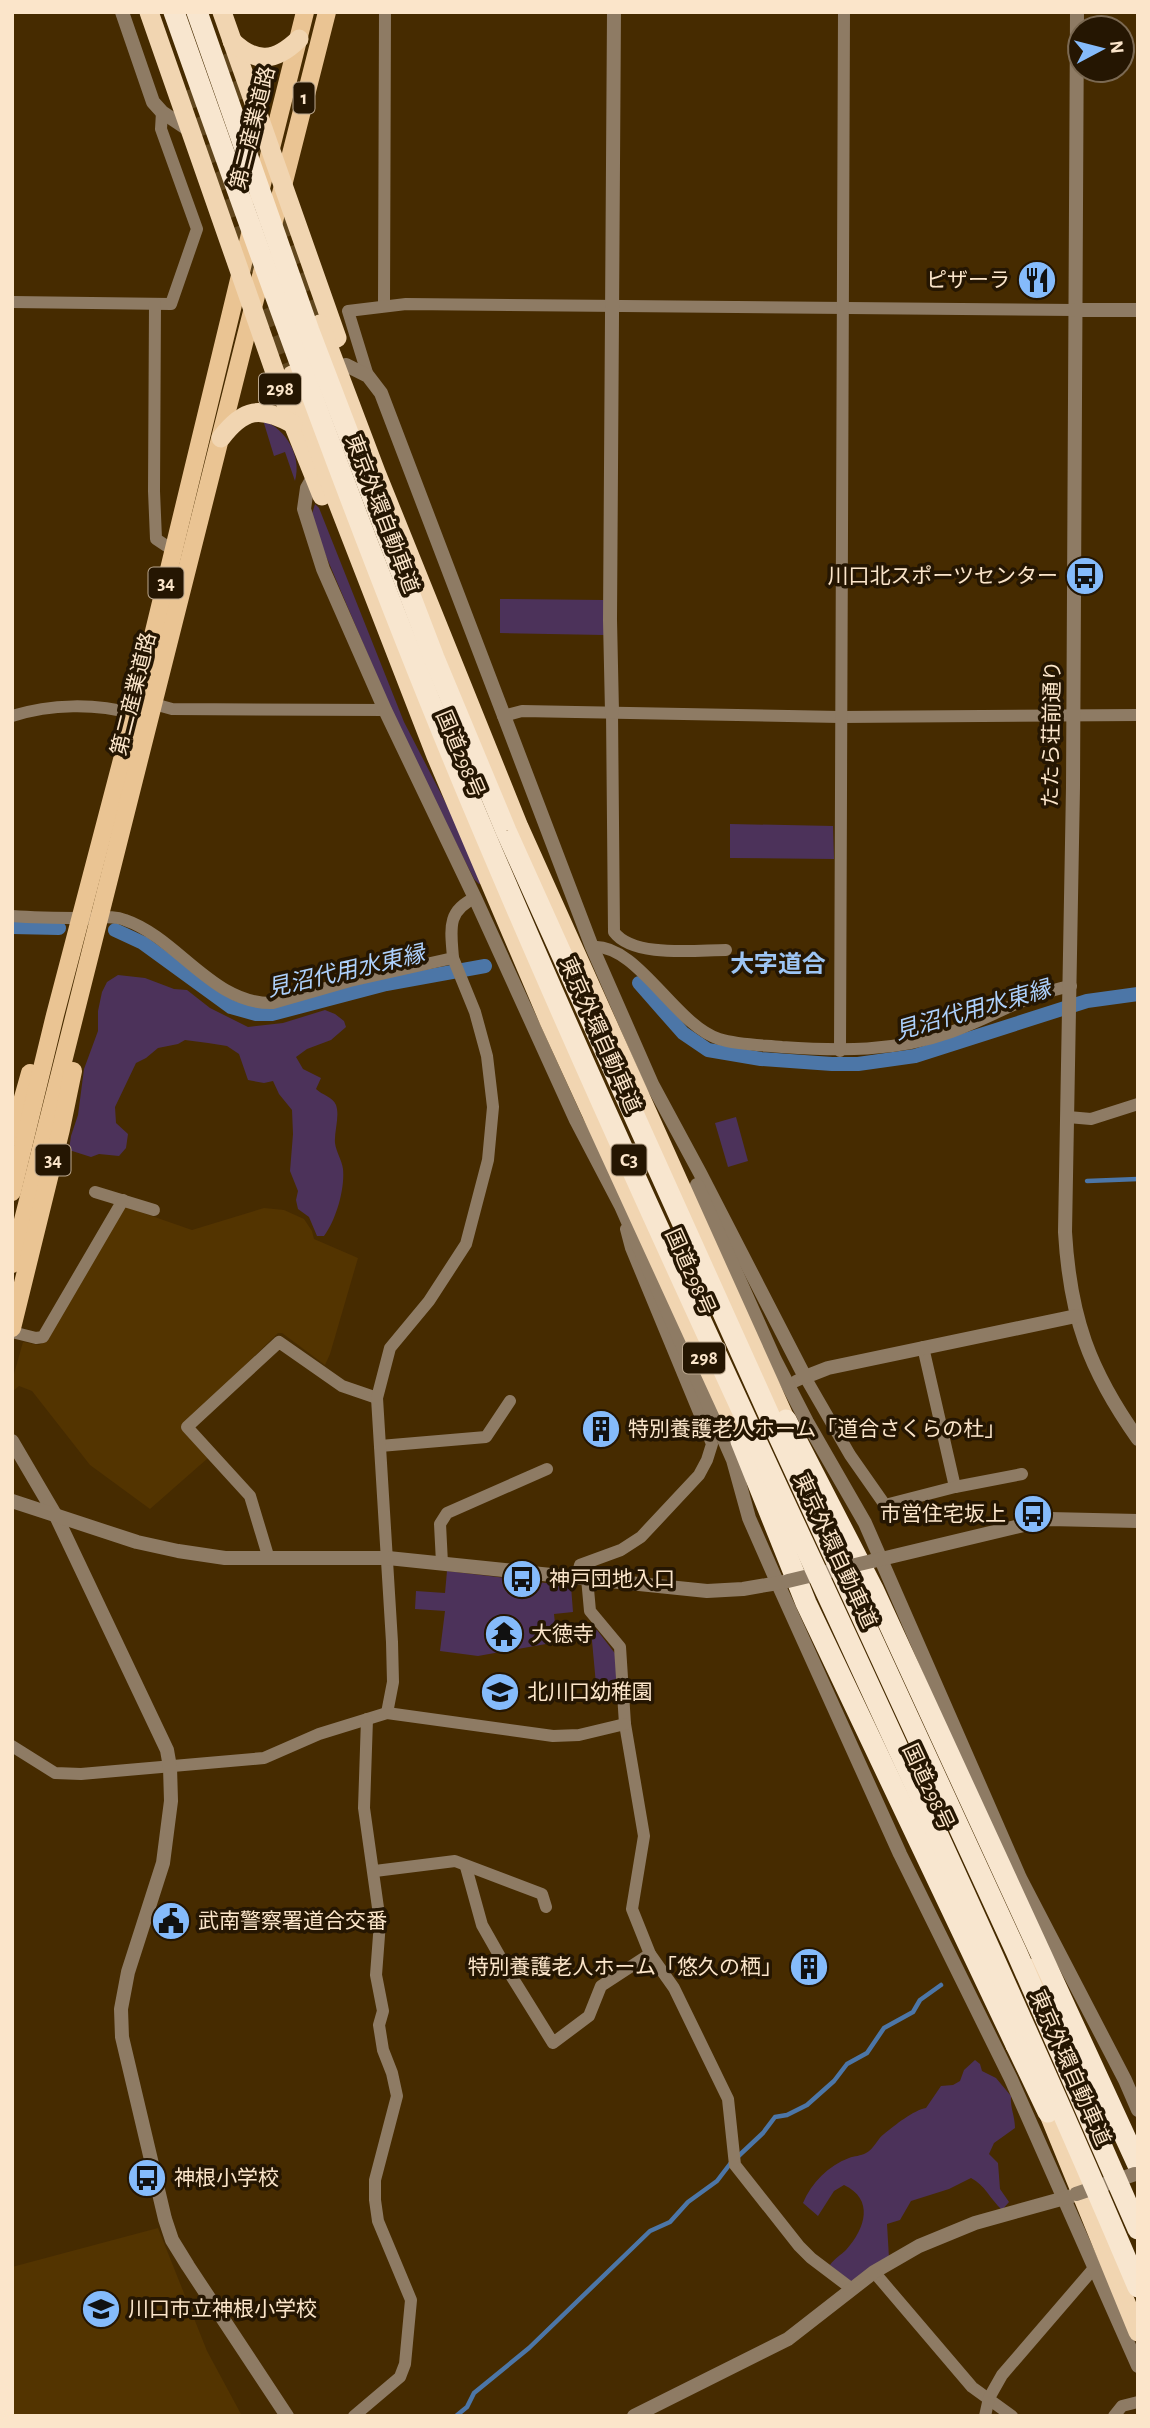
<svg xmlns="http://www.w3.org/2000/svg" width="1150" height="2428" font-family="'Alegreya Sans','Noto Sans JP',sans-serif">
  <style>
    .built { fill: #533400 }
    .green { fill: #4c325a }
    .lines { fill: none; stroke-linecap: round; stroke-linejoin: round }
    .stream { stroke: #4c76a7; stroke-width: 4.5 }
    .canal { stroke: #4c76a7; stroke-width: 14 }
    .trunk-tunnel { stroke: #61471e; stroke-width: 19; stroke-dasharray: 19 10; stroke-linecap: butt }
    .minor { stroke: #8e7b64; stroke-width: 12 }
    .tertiary { stroke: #8e7b64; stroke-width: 14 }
    .primary { stroke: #eac493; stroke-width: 18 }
    .trunk { stroke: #f1d5b1; stroke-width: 19 }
    .motorway { stroke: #f8e6cf; stroke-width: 21 }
    .tertiary-bridge { stroke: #8e7b64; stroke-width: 14 }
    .motorway-bridge { stroke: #f8e6cf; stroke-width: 21 }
    .labels { text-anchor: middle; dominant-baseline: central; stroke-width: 7; stroke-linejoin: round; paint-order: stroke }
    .shield { fill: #251602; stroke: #bba78e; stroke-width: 2 }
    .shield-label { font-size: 19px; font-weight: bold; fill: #fbe5ca }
    .street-label { font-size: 21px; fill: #fbe5ca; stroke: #251602 }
    .poi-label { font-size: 21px; fill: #fbe5ca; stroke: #251602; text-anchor: start }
    .water-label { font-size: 23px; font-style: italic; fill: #add1fd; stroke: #251602 }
    .quarter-label { font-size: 24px; font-weight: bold; fill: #9dc5f4; stroke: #251602 }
  </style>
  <rect width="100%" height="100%" fill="#462b00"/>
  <g class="built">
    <polygon points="123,1206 192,1230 264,1208 284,1210 304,1219 312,1231 314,1239 358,1258 330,1354 325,1365 282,1333 278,1333 183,1426 208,1458 150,1509 90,1465 32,1391 19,1386 12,1392 12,1381 23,1342 39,1345 47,1340"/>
    <polygon points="158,2228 207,2351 242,2416 12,2416 12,2267"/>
  </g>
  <g class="green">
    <path d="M 263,420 C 286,430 302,455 295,481 L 285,452 L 274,456 Z"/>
    <polygon points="315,504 319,508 404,722 487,883 479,884 474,879 402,735 320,542 312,514"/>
    <polygon points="500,599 605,600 604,635 500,633"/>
    <polygon points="730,824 833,826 834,859 730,858"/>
    <path d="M 118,975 L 145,978 L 174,989 L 187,990 L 210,1008 L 248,1027 L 283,1023 L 325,1010 L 335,1014 L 344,1021 L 346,1027 L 331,1040 L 307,1049 L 296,1057 L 303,1069 L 321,1078 L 316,1089 C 322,1095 333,1097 336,1105 C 340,1116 334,1132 335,1143 C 336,1152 342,1160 343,1169 C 345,1189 336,1220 324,1236 L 317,1236 L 309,1217 L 298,1209 L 296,1200 L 298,1191 L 290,1171 L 293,1134 L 292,1110 L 279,1094 L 273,1081 L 264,1083 L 248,1080 L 239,1054 L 227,1046 L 208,1043 L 185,1040 L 178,1044 L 158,1048 L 146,1058 L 136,1063 L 115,1107 L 116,1123 L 128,1134 L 126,1148 L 119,1156 L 99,1154 L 91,1157 L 69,1150 L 71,1136 L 78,1115 L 84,1069 L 98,1031 L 98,1011 L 102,992 L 107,982 Z"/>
    <polygon points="736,1117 748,1161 728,1167 715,1123"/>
    <polygon points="447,1571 571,1586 573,1612 554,1614 556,1633 546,1644 478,1656 440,1651 445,1611 415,1609 416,1591 445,1593"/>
    <polygon points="591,1630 597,1630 617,1656 619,1693 597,1695"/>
    <path d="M 975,2060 L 980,2064 L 982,2071 L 996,2078 L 1011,2096 C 1010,2108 1015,2116 1015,2128 L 994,2143 L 989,2154 L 998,2163 L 1000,2189 L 1009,2202 L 1002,2210 C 990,2199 985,2185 971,2178 L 949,2189 L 911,2201 L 900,2220 L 887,2224 L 889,2258 L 853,2284 L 830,2265 C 835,2258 841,2255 846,2250 C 866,2228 874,2199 844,2185 L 834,2191 L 818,2216 L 803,2203 C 812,2182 828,2166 849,2158 C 854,2156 861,2156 866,2153 C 874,2149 878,2138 884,2134 C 895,2125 914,2110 926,2108 L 941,2086 L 953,2085 L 960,2081 L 964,2070 Z"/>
  </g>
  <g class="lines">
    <g class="stream">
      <polyline points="1087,1181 1138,1179"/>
      <polyline points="456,2416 467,2407 474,2393 529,2348 650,2231 670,2222 688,2202 717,2181 730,2164 763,2133 775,2117 787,2115 807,2105 834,2081 847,2064 867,2053 884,2028 913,2012 920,2000 941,1985"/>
    </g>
    <g class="canal">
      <polyline points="12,927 59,928"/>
      <polyline points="115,930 143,943 231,1007 256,1014 272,1014 386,984 485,966"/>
      <polyline points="639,983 683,1033 708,1050 761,1059 832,1064 858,1064 915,1056 1087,1001 1138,994"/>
    </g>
    <g class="trunk-tunnel">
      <polyline points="225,54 320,324"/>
      <polyline points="188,90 292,375"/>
    </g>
    <g class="minor">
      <polyline points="12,302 171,304 197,229 161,129 162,112"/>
      <polyline points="155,304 154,491 156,539 174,551"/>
      <polyline points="384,306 385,12"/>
      <polyline points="368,376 348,311 406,304 1075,310"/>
      <polyline points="154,704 172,709 385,710"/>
      <path d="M 612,712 L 614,932 C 633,958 696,950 726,950"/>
      <path d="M 12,716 C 51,704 95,703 134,714"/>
      <polyline points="503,716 522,711 840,717 1138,715"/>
      <path d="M 12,916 C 37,918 63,918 88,918 C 101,918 113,915 125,920 C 178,938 213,1005 273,1003 L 350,981 L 453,958 C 451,930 446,911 475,898"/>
      <path d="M 592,947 C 637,943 675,1025 719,1039 C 739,1045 761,1045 782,1047 C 840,1051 895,1052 951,1032 C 992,1017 1028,994 1071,986"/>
      <polyline points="840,1051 844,12"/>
      <polyline points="1068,1117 1091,1119 1138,1104"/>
      <polyline points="95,1192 154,1210"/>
      <polyline points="12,1332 36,1338 43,1337 123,1200"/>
      <polyline points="923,1347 955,1487"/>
      <polyline points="796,1381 805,1377 850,1455 885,1505 955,1487 1022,1474"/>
      <polyline points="380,1446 486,1437 510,1401"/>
      <polyline points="269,1559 250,1496 187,1427 279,1342 342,1386 377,1398"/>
      <polyline points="442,1563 440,1524 447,1513 547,1469"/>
      <polyline points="577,1577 580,1565 621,1550 641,1537 699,1475 707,1460 712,1444 631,1248 626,1229"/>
      <polyline points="587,1578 590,1611 620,1647 625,1724 644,1836 632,1909 650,1954 674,1988 728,2099 735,2165 799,2246 811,2258 852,2289"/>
      <polyline points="387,1713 393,1682 392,1642 377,1398 390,1348 429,1301 466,1244 488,1160 493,1107 487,1056 475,1012 453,958"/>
      <polyline points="12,1746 55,1773 81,1774 264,1758 319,1734 387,1713 553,1736 579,1735 625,1724"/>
      <polyline points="466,1867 482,1925 507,1969 553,2043 589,2016 601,1986 650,1954"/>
      <polyline points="375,1871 455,1861 542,1894 546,1907"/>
      <polyline points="874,2272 972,2387 1012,2416"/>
      <polyline points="354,2416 400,2377 405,2364 411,2300 378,2221 375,2200 375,2180 397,2096 392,2073 383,2050 379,2025 383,2011 376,1975 380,1922 364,1808 367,1719"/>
      <polyline points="985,2416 989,2398 1002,2375 1095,2267"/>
      <polyline points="1114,2416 1122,2406 1138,2402"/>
    </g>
    <g class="tertiary">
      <polyline points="122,12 153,102 162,112 192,132"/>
      <path d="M 1077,12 L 1073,787 L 1065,1232 C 1070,1317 1089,1370 1138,1439"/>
      <polyline points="1075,310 1138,310"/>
      <polyline points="346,365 368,376 381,393 592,947 652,1084 700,1173 805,1377 828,1368 1076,1316"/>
      <polyline points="314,476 307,488 304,509 323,569 385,710 475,898 576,1120 621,1206 733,1460 749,1518 778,1584 900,1854 1011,2079 1138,2366"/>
      <polyline points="612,712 610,620 614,12"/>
      <polyline points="697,1185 775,1360 807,1422 865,1523 1020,1878 1125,2080 1138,2110"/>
      <polyline points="12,1441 56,1516 167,1750 170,1767 171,1801 163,1863 128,1972 121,2009 122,2037 165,2219 172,2240 188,2266 287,2416"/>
      <polyline points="12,1501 137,1542 178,1551 225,1558 388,1558 707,1591 743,1589 784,1582"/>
      <polyline points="873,1561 1049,1519 1138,1521"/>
      <polyline points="634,2416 788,2339 874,2272 919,2246 975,2223 1072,2196"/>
    </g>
    <g class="primary">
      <polyline points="259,196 305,12"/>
      <polyline points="272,229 327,12"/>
      <polyline points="12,1137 30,1073"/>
      <polyline points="12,1192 55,1015 134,714 252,226"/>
      <polyline points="12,1264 265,260"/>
      <polyline points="12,1328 61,1129 73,1071"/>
    </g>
    <g class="trunk">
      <polyline points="149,12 293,424 322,496"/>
      <polyline points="222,12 337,338"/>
      <path d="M 232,41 C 256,64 275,62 299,39"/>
      <polyline points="320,324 376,472 519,827 792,1434"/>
      <polyline points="292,375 333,491 436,756 549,1021 748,1455"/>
      <path d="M 221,438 C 244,408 260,406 293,424"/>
      <polyline points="1036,1967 1081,2075"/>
      <polyline points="1043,2100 1138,2332"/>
    </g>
    <g class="motorway">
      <polyline points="786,1420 873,1589 1138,2165"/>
      <polyline points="741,1441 806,1603 1016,2045"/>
    </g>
    <g class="tertiary-bridge">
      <polyline points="788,1581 872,1561"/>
      <polyline points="1076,2194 1135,2174"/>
    </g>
    <g class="motorway-bridge">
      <path d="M 174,12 C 272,289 371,566 486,837 C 693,1325 931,1798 1138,2287"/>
      <polyline points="197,12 309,331 434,658 506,831 774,1426 1016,1951 1138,2229"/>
      <polyline points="1016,2045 1048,2112"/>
    </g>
  </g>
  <defs>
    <g id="restaurant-disc" transform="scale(2.0125)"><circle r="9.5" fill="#85bbfb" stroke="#251602"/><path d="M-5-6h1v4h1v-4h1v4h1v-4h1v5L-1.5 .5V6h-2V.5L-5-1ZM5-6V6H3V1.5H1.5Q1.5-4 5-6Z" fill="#111"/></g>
    <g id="bus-disc" transform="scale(2.0125)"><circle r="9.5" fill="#85bbfb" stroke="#251602"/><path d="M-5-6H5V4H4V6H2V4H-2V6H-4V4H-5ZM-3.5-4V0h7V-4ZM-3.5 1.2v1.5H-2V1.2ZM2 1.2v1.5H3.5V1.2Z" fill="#111"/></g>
    <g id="building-disc" transform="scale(2.0125)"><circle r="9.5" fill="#85bbfb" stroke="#251602"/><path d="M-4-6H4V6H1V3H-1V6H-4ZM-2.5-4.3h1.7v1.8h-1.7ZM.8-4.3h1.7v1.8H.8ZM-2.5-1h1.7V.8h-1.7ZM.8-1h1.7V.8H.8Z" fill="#111"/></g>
    <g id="temple-disc" transform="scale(2.0125)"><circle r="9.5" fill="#85bbfb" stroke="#251602"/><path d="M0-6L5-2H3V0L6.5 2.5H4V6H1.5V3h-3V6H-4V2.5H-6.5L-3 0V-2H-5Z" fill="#111"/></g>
    <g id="school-disc" transform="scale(2.0125)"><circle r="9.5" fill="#85bbfb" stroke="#251602"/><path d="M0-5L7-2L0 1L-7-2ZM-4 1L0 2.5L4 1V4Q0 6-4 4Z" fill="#111"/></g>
    <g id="civic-disc" transform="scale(2.0125)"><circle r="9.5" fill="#85bbfb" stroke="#251602"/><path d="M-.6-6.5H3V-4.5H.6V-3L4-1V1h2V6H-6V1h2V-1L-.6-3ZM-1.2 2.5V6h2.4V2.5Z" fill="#111"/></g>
  </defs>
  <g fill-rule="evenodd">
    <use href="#restaurant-disc" x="1037" y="280"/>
    <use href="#bus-disc" x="1085" y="576"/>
    <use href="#building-disc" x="601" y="1429"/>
    <use href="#bus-disc" x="1033" y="1514"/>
    <use href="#bus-disc" x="522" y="1579"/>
    <use href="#temple-disc" x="504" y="1634"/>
    <use href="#school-disc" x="500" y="1692"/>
    <use href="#civic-disc" x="171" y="1921"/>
    <use href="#building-disc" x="809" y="1967"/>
    <use href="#bus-disc" x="147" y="2178"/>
    <use href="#school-disc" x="101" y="2309"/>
  </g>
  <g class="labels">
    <g class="shield">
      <rect x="293.5" y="82.5" width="21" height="31" rx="5"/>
      <rect x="259" y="373.5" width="42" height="31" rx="5"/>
      <rect x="148.5" y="567.5" width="35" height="31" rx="5"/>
      <rect x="35.5" y="1144.5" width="35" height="31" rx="5"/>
      <rect x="611.5" y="1144.5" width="35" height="31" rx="5"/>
      <rect x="683" y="1342.5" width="42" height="31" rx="5"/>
    </g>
    <g class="shield-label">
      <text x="304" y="98">1</text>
      <text x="280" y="389">298</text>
      <text x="166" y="583">34</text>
      <text x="53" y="1160">34</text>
      <text x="629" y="1160">C3</text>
      <text x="704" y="1358">298</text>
    </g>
    <g class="street-label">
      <text transform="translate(253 128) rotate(-76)">第二産業道路</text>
      <text transform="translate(382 514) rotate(69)">東京外環自動車道</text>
      <text transform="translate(134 694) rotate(-76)">第二産業道路</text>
      <text transform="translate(1052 734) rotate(-89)">たたら荘前通り</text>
      <text transform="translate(460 754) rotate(67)">国道298号</text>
      <text transform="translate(600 1035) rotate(66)">東京外環自動車道</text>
      <text transform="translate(690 1272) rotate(66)">国道298号</text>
      <text transform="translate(835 1551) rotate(65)">東京外環自動車道</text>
      <text transform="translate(928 1787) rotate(65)">国道298号</text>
      <text transform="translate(1070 2068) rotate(66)">東京外環自動車道</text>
    </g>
    <g class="poi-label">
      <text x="1010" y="280" text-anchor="end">ピザーラ</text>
      <text x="1058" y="576" text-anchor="end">川口北スポーツセンター</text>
      <text x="628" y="1429">特別養護老人ホーム「道合さくらの杜」</text>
      <text x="1006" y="1514" text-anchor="end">市営住宅坂上</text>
      <text x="549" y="1579">神戸団地入口</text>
      <text x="531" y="1634">大徳寺</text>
      <text x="527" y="1692">北川口幼稚園</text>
      <text x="198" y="1921">武南警察署道合交番</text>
      <text x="782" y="1967" text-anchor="end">特別養護老人ホーム「悠久の栖」</text>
      <text x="174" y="2178">神根小学校</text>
      <text x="128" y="2309">川口市立神根小学校</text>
    </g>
    <g class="water-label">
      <text transform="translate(346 972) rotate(-13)">見沼代用水東縁</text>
      <text transform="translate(973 1011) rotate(-16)">見沼代用水東縁</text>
    </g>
    <g class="quarter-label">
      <text x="778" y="965">大字道合</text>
    </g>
  </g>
  <rect width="1150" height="2428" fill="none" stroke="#fbe5ca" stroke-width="28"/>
  <g transform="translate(1101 49) rotate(83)"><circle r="33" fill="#251602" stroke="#7b6952" stroke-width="2"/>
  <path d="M0-5L12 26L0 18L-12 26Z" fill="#85bbfb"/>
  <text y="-10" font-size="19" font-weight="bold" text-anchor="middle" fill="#fbe5ca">N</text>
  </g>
</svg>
